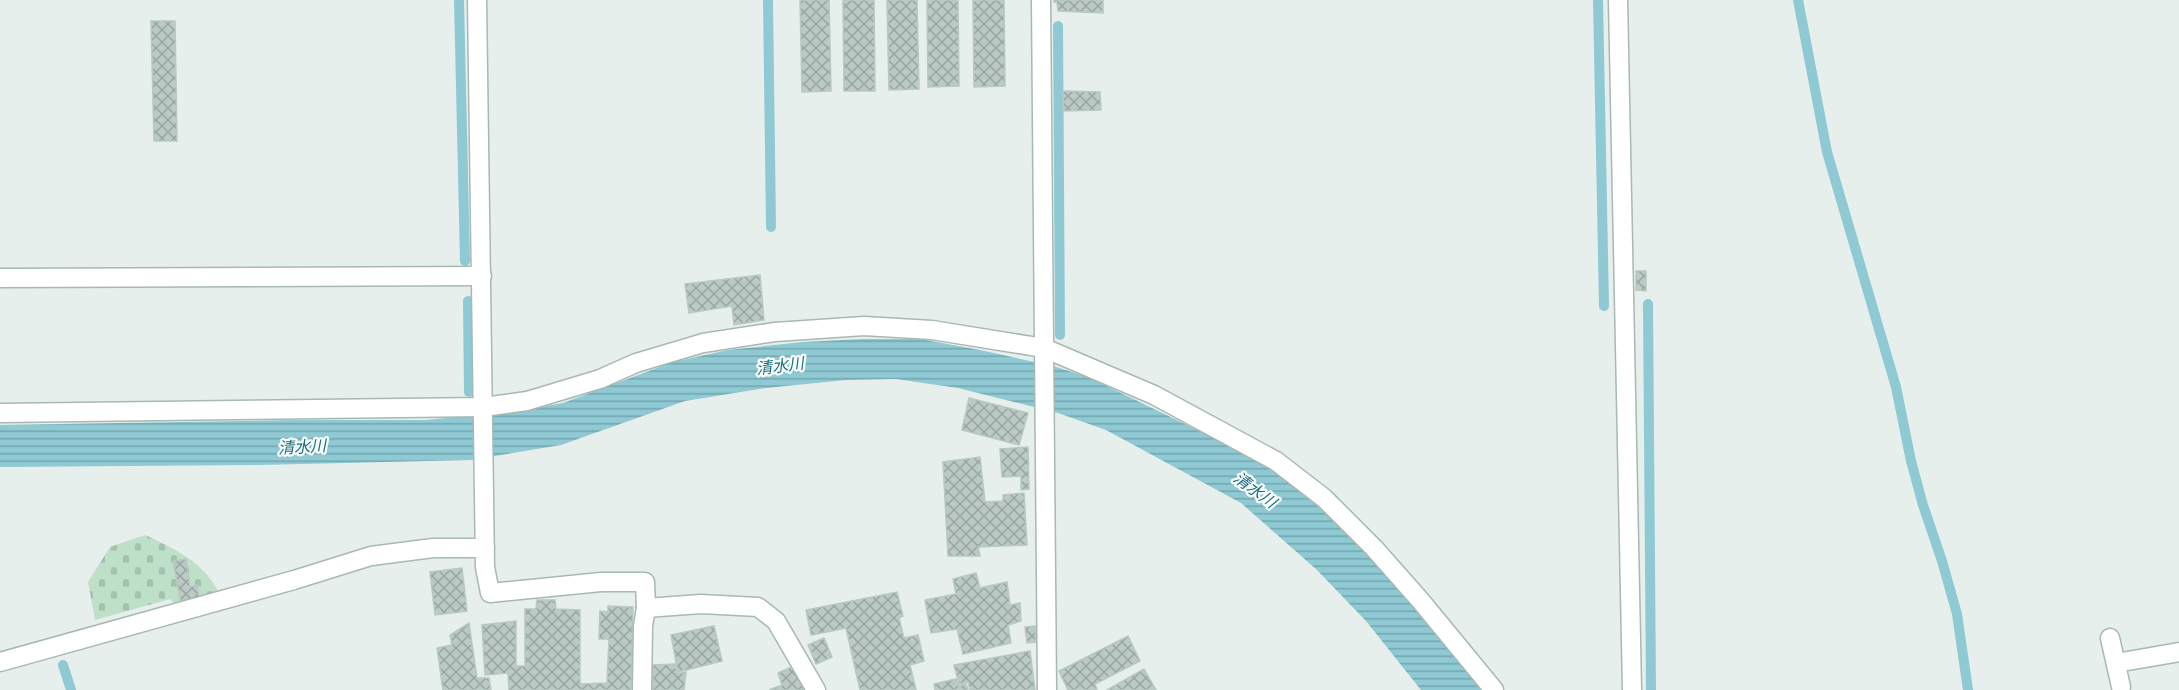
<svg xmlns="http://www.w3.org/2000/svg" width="2179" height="690" font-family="'DM Sans','Noto Sans JP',sans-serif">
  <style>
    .cemetery { fill: url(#cemetery-stones) }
    .water { fill: url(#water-rules) }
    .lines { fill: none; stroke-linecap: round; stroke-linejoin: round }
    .stream { stroke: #8ec9d4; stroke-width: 10 }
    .building { fill: url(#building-cross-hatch); stroke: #b8c9c2; stroke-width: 1.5 }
    .street-casing { stroke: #a8b8b2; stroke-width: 21 }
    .street { stroke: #fff; stroke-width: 18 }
    .labels { text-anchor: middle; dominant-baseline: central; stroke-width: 4.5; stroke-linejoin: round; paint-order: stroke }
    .water-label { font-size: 16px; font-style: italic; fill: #1c6f80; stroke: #f7fbf9 }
  </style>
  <defs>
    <pattern id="cemetery-stones" width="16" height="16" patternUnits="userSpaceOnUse" patternTransform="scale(1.5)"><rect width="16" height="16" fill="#bfe0c8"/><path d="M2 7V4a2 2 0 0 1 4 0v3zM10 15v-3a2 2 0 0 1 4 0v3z" fill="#a4c1ad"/></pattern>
    <pattern id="water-rules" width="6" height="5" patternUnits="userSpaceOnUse" patternTransform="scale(1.5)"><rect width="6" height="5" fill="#8ec9d4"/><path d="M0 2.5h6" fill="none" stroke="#74a5ad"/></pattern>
    <pattern id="building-cross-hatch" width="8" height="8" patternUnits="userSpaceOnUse" patternTransform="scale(1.5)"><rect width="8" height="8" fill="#bbcac4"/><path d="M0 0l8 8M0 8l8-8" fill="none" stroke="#98a6a0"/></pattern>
  </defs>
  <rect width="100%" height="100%" fill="#e6efeb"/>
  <path class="cemetery" d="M 145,535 C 175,549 204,562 219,593 L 175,605 L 170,599 L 95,620 L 88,582 L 110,547 Z"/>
  <polygon class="water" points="863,339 920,339 980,350 1053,366 1088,377 1253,457 1305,495 1348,533 1399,589 1481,690 1421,690 1366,621 1317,570 1241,503 1106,430 1058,413 958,388 896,379 846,380 766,388 685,401 561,445 471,460 259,465 0,467 0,425 295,420 426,420 518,411 563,403 673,362 728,350 803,342"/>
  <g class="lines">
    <g class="stream">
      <polyline points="459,0 465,261"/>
      <polyline points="768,0 771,227"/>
      <polyline points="1598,0 1604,306"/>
      <polyline points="1798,0 1827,152 1896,387 1911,461 1923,505 1942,561 1957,614 1968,690"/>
      <polyline points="1058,26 1060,335"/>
      <polyline points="468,301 469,392"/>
      <polyline points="1648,304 1651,690"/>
      <polyline points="63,665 71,690"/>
    </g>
  </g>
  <g class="building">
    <polygon points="800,0 829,0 831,91 802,92"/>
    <polygon points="843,0 874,0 875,91 844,91"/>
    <polygon points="887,0 917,0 919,89 889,90"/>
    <polygon points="927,0 958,0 959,86 928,87"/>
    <polygon points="973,0 1004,0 1005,86 974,87"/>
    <polygon points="1054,0 1103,0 1103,13 1058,11 1057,2 1054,2"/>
    <polygon points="151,21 175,21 177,141 154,141"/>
    <polygon points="1063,91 1100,92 1101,110 1063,111"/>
    <polygon points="1636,271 1646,271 1646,291 1636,290"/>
    <polygon points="760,275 764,320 734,325 732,306 689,313 685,284"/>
    <polygon points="969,398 1028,413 1019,445 962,430"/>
    <polygon points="1028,447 1029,489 1021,490 1021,476 1002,477 1000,449"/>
    <polygon points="980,457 985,502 1003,501 1003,495 1024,493 1027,545 978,547 980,556 948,556 943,462"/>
    <polygon points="186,559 190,587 197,585 199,598 181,604 173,561"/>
    <polygon points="462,568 467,611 435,615 430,572"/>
    <polygon points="976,573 980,588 1007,582 1010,605 1020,603 1021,621 1008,625 1011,643 963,654 957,629 931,633 925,600 956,594 953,579"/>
    <polygon points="897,592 903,616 899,618 904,638 918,635 924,661 910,665 916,690 860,690 846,628 811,635 806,610"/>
    <polygon points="537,600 555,600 556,609 580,610 580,684 607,683 609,639 599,639 600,611 608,612 608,606 633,607 631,690 509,690 508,673 485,675 482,625 516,621 516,666 525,666 525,609 536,609"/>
    <polygon points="469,623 477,678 489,678 491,690 443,690 437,648 452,645 450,635"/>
    <polygon points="714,626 722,661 678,672 671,635"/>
    <polygon points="1035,626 1036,642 1027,643 1025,627"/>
    <polygon points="1128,636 1140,661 1095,684 1097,690 1068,690 1059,671"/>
    <polygon points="824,638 832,657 816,664 808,645"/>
    <polygon points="1030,651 1035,690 970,690 968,682 959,684 954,665"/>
    <polygon points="675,664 677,674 686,672 684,690 653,690 653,665"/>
    <polygon points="794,666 805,690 769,690 782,685 778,673"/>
    <polygon points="1144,669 1156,690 1107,690"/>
    <polygon points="956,679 958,686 966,684 968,690 935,690 934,684"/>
  </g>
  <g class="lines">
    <g class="street-casing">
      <g id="street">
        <polyline points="477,0 485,567 490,593 601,582 645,582 646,608"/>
        <polyline points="1041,0 1047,690"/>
        <polyline points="1618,0 1632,690"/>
        <polyline points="0,278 482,276"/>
        <polyline points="0,413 484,407 527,401 600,379 636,363 703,343 775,332 864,326 932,330 1044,348 1154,395 1276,461 1324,498 1374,548 1420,600 1494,690"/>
        <polyline points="2110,638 2121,687"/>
        <polyline points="0,662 294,580 371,556 433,548 485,548"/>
        <polyline points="2116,663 2179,652"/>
        <polyline points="642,690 643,626 646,608 701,604 758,607 776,621 816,690"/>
      </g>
    </g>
    <use href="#street" class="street"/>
  </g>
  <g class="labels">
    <g class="water-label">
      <text transform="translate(780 366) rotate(-7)">清水川</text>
      <text transform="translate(302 447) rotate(-3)">清水川</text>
      <text transform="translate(1255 490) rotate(36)">清水川</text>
    </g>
  </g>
</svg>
